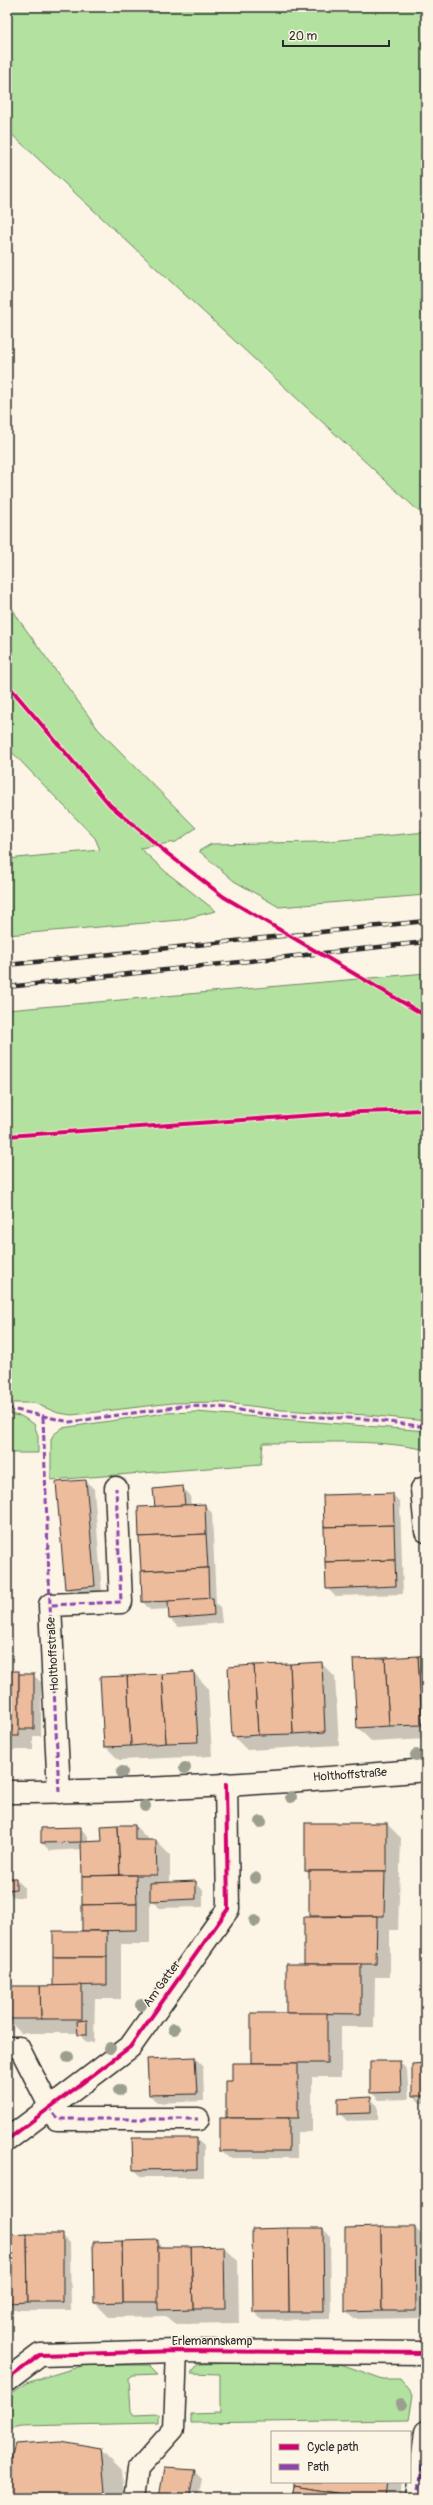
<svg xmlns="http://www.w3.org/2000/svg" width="433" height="2505" font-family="Pangolin,sans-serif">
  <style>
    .green { fill: #b3e19f; stroke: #6f8665 }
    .shadow { fill: #0003 }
    .building { fill: #ecbc9d; stroke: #2b2b2b }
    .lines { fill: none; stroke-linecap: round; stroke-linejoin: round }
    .service-casing { stroke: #2b2b2b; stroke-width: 23 }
    .minor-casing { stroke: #2b2b2b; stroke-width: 25 }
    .service { stroke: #fcf5e5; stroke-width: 20 }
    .minor { stroke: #fcf5e5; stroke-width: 22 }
    .rail-casing { stroke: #2b2b2b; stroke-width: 4.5 }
    .rail { stroke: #fcf5e5; stroke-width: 3; stroke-dasharray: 9; stroke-linecap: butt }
    .quiet { stroke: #8e44ad; stroke-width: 3; stroke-dasharray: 6 3; stroke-linecap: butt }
    .cycleway-casing { stroke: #fcf5e5; stroke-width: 6 }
    .cycleway { stroke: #d6006c; stroke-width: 4 }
    .tree { fill: #9c9f8f }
    .labels { text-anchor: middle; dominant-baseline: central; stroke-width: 3; stroke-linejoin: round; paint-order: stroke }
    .street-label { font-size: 12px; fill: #2b2b2b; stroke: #fcf5e5 }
  </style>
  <rect width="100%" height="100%" fill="#fcf5e5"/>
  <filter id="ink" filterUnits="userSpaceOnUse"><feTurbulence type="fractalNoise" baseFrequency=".025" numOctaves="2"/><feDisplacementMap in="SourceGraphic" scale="8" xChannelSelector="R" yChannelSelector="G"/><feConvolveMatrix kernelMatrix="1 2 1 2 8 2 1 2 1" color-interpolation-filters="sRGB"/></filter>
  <g filter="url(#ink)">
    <g class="green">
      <polygon points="7,7 426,7 426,518 7,130"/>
      <polygon points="7,599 19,620 98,729 196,828 176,842 140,848 166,872 216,911 180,920 7,935 7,859 100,850 95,838 7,747"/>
      <polygon points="426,832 426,895 279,907 234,881 199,851 211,844 319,842"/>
      <polygon points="426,973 426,1421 367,1415 282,1410 219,1402 172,1403 72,1415 58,1413 34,1403 7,1403 7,1010"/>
      <path d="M 196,1412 L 426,1431 L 426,1450 C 374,1438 316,1443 263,1443 L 261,1464 L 51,1480 L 51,1440 L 53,1435 L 62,1428 L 165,1413 Z"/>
      <polygon points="7,1414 21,1416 34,1424 38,1436 38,1453 7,1453"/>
      <polygon points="332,2361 383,2379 400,2379 413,2395 409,2420 191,2423 191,2414 220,2413 220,2374 191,2373 198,2364"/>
      <polygon points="85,2365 150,2365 159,2374 133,2375 129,2378 131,2411 134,2415 159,2414 159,2423 22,2426 7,2429 7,2397 26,2383"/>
    </g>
    <g class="shadow">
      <polygon points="86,1481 94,1489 102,1593 74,1596 66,1588"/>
      <polygon points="182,1487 190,1495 191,1506 205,1505 212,1513 216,1603 220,1607 222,1623 178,1627 170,1619 169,1609 150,1610 143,1602 156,1508"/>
      <polygon points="392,1494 400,1502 403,1594 335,1596 327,1588"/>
      <polygon points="426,1656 426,1739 372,1742 358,1728"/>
      <polygon points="321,1663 335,1677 339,1745 247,1750 233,1736"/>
      <polygon points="7,1672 33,1675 41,1682 41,1736 33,1736 33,1750 7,1750"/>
      <polygon points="194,1673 208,1688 212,1756 119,1760 105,1746"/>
      <polygon points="387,1824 401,1838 398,1930 390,1930 390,1977 375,1977 374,2027 341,2027 341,2077 312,2077 312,2132 297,2132 297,2158 229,2158 221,2151 233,2082 252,2064 287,2014 305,1965 310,1917 310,1875 306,1871"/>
      <polygon points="135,1826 150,1841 156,1841 170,1855 170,1883 195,1882 203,1890 203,1907 159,1908 150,1899 150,1944 121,1944 121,1999 95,1999 94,2042 86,2043 79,2033 21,2033 7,2019 7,1987 54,1987 83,1932 82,1849 50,1851 42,1843 80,1828 88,1836 88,1843 103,1842"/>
      <polygon points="7,1879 16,1879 24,1887 24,1897 13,1897 7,1891"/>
      <polygon points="195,2058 203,2066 204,2101 157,2103 150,2095"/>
      <polygon points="400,2062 407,2070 409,2099 379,2100 371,2092"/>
      <polygon points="426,2065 426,2103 420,2103 413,2095"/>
      <polygon points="370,2098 378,2106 378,2120 347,2121 339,2113"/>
      <polygon points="196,2139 204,2146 204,2177 142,2177 134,2169"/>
      <polygon points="415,2228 423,2236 424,2318 354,2319 346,2312"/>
      <polygon points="323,2229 330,2236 331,2319 262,2320 254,2312"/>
      <polygon points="62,2235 70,2243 71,2310 7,2310 7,2236"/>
      <polygon points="157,2241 164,2248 224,2247 238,2261 239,2323 174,2324 166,2316 109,2317 95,2303"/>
      <polygon points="100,2449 122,2471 124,2498 7,2498 7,2476"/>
      <polygon points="194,2471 202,2479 198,2498 160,2498"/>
      <polygon points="295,2482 403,2482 401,2498 293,2498"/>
    </g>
    <g class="building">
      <polygon points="86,1480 95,1586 65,1589 56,1482"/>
      <polygon points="183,1486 185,1505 155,1507 153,1489"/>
      <polygon points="393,1493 394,1525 324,1527 323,1495"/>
      <polygon points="205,1504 206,1534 139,1537 138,1507"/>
      <polygon points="394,1525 395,1560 325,1562 324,1527"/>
      <polygon points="206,1534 208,1568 141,1571 139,1537"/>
      <polygon points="395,1560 396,1586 326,1589 325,1562"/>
      <polygon points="208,1568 209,1600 142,1602 141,1571"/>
      <polygon points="213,1598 214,1615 169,1619 168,1601"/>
      <polygon points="426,1655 426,1724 422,1725 418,1656"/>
      <polygon points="418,1656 422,1725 389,1726 385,1658"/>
      <polygon points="385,1658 389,1726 357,1728 353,1659"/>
      <polygon points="322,1662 325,1732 293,1734 290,1664"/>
      <polygon points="290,1664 293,1734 258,1735 254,1665"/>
      <polygon points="254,1665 258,1735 232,1737 228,1667"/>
      <rect x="7" y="1671" width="12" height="65"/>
      <polygon points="194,1672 198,1742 166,1743 162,1674"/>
      <rect x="19" y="1674" width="15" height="55"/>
      <polygon points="162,1674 166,1743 131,1746 127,1676"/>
      <polygon points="127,1676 131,1746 104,1747 100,1677"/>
      <rect x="305" y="1823" width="82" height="48"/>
      <polygon points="118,1825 120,1875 82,1876 81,1842 102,1841 101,1826"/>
      <polygon points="118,1825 135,1825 135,1840 156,1840 157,1875 120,1875"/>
      <polygon points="81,1827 81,1842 41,1843 41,1828"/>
      <polygon points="309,1871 385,1871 384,1916 309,1916"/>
      <polygon points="136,1875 137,1904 82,1905 82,1876"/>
      <polygon points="7,1878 16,1878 16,1889 7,1890"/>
      <polygon points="196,1881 196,1899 150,1901 150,1883"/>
      <polygon points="137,1904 137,1930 82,1931 82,1905"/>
      <polygon points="377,1916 376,1964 304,1964 304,1917"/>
      <rect x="53" y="1931" width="54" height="26"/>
      <polygon points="53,1957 107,1957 107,1985 53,1986"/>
      <polygon points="286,1964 361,1964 361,2014 286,2013"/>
      <polygon points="82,1985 82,2019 41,2019 40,1986"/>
      <polygon points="7,1986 40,1986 41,2019 7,2019"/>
      <rect x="251" y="2013" width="76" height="50"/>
      <polygon points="87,2020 87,2035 78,2035 77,2021"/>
      <polygon points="195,2057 197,2094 149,2095 147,2059"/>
      <polygon points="370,2061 400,2061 401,2092 370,2093"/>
      <polygon points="232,2063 298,2063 298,2118 226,2118 226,2081 232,2081"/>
      <polygon points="426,2063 426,2096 412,2096 412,2064"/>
      <polygon points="371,2097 371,2113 338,2114 338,2099"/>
      <rect x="220" y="2118" width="69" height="33"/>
      <polygon points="132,2138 197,2138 197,2169 133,2170"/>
      <polygon points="381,2227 382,2311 345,2312 345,2228"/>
      <polygon points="381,2227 415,2227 416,2311 382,2311"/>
      <polygon points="288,2228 323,2228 324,2312 289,2312"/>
      <polygon points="288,2228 289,2312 253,2312 252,2229"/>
      <polygon points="27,2234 28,2302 7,2303 7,2235"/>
      <polygon points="27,2234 63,2234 63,2302 28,2302"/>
      <polygon points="158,2240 159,2302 123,2302 122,2241"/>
      <polygon points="122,2241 123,2302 94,2303 93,2242"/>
      <polygon points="224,2246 225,2309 193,2309 191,2247"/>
      <polygon points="158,2247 191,2247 193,2309 158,2310"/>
      <polygon points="60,2441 101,2448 105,2491 102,2498 7,2498 7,2473 15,2444"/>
      <polygon points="164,2468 195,2470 189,2498 159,2498"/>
      <polygon points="294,2482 387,2482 385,2498 366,2498 294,2486"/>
      <polygon points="294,2486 366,2498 292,2498"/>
    </g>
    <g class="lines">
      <g class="service-casing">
        <g id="service">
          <polyline points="7,2047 19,2047 49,2106"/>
          <polyline points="134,2498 138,2469 174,2429 177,2351"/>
        </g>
      </g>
      <g class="minor-casing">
        <g id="minor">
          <polyline points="422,1489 426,1531"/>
          <path d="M 7,1792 C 146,1792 287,1782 426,1770"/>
          <polyline points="59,1792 50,1605 121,1602 116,1488"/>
          <polyline points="49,2106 57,2119 198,2119"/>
          <polyline points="7,2140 130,2047 228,1909 226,1784"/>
          <polyline points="7,2380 40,2355 177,2351 426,2353"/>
          <polyline points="418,2498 426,2432"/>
        </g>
      </g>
      <use href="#service" class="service"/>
      <use href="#minor" class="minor"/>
      <g class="rail-casing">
        <g id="rail">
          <polyline points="7,965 426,921"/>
          <polyline points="7,987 426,942"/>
        </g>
      </g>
      <use href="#rail" class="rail"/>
      <g class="quiet">
        <polyline points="7,1408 70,1422 182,1406 220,1407 271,1415 367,1419 426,1427"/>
        <polyline points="43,1417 50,1605"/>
        <polyline points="422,1489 426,1531"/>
        <polyline points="59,1792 50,1605 121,1602 116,1488"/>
        <polyline points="49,2106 57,2119 198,2119"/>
        <polyline points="418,2498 426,2432"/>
      </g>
      <g class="cycleway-casing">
        <g id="cycleway">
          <polyline points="7,684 110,805 168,854 224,897 426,1016"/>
          <polyline points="7,1136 360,1112 426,1110"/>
          <polyline points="7,2140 130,2047 228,1909 226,1784"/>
          <polyline points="7,2380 40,2355 177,2351 426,2353"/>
        </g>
      </g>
      <use href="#cycleway" class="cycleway"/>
    </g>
    <g class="tree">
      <circle cx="416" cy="1755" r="6"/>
      <circle cx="185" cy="1768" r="6"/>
      <circle cx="122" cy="1772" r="6"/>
      <circle cx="291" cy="1797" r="6"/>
      <circle cx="145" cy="1806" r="6"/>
      <circle cx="261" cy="1822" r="6"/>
      <circle cx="255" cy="1878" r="6"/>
      <circle cx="255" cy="1921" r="6"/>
      <circle cx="141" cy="2005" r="6"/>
      <circle cx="174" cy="2029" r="6"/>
      <circle cx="110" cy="2048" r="6"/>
      <circle cx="68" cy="2057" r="6"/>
      <circle cx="119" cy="2090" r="6"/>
      <circle cx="401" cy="2404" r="6"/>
    </g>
  </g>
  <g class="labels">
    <g class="street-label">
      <text transform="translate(53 1654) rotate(-93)">Holthoffstraße</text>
      <text transform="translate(350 1775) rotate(-4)">Holthoffstraße</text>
      <text transform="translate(162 1984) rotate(-54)">Am Gatter</text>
      <text x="212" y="2341">Erlemannskamp</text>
    </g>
  </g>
  <rect width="433" height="2505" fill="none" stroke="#fcf5e5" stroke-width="24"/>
  <rect x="12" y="12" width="409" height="2481" fill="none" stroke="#2b2b2b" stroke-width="1.5" filter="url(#ink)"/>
  <rect x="271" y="2431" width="140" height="52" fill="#fcf5e5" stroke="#a8a49b"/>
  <rect x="279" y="2444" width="20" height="6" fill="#d6006c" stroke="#a8a49b"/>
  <text x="307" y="2451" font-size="12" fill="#2b2b2b">Cycle path</text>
  <rect x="279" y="2464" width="20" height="6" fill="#8e44ad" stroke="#a8a49b"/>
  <text x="307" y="2471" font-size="12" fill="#2b2b2b">Path</text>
  <path d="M283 40v6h106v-6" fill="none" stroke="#2b2b2b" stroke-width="2"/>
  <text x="289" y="40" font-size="12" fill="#2b2b2b" stroke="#fcf5e5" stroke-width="3" paint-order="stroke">20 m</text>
</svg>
